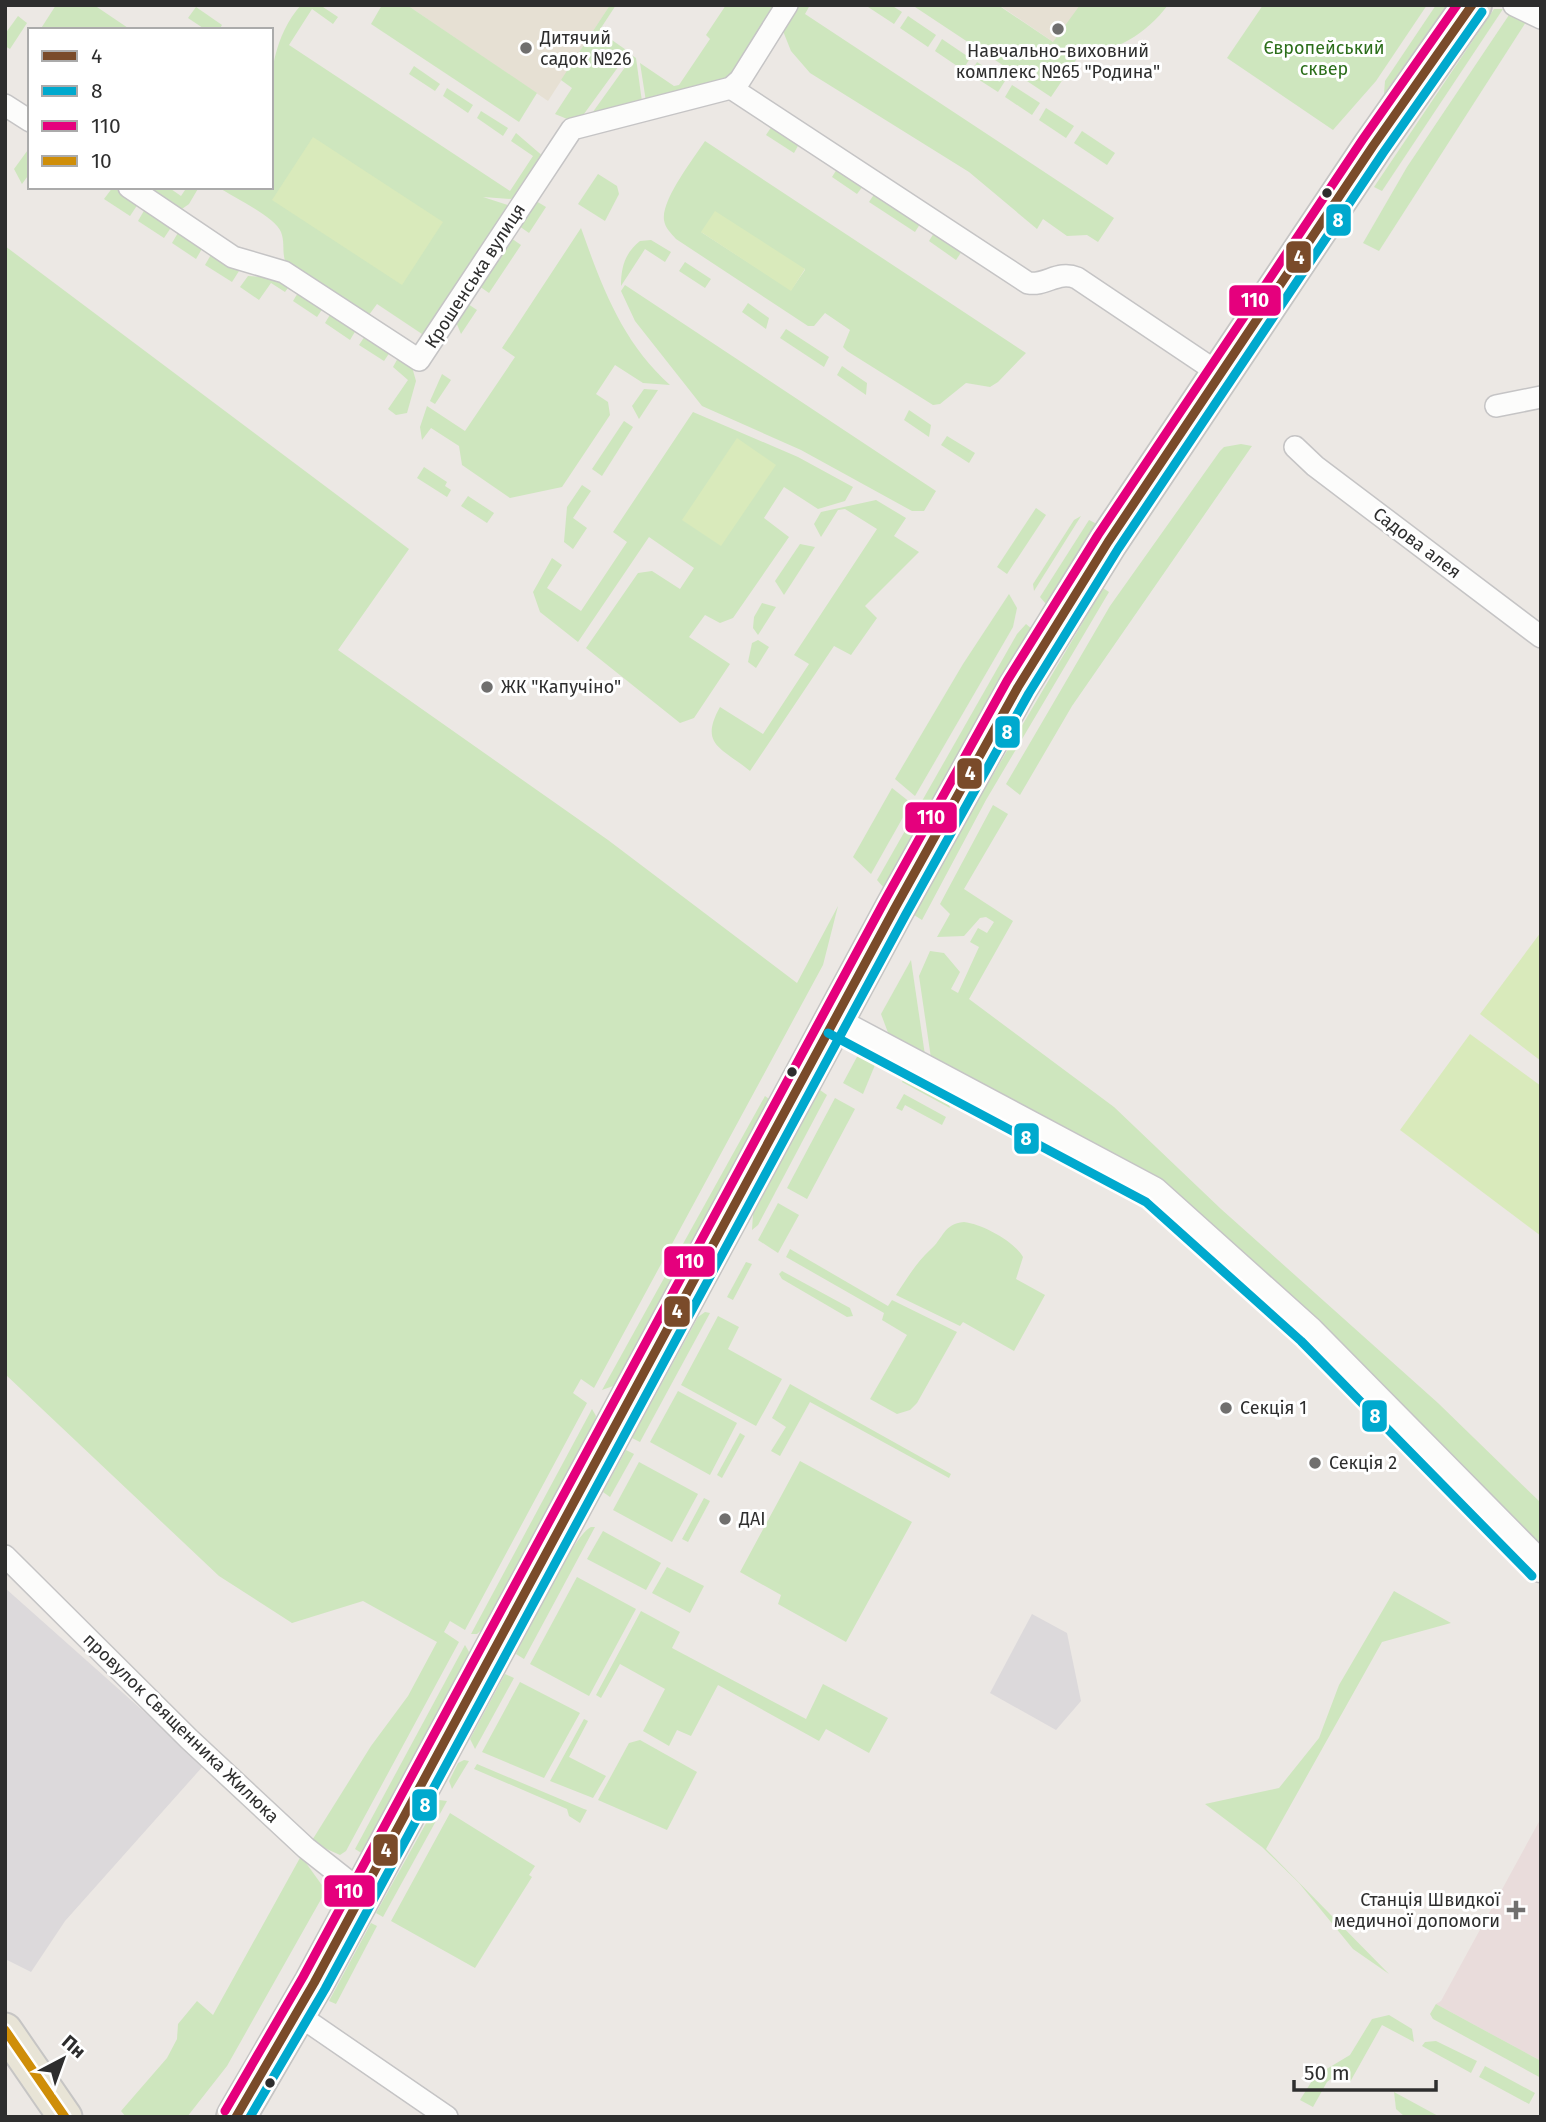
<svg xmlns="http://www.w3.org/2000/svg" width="1546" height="2122" font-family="'Fira Sans',sans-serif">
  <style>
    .industrial { fill: #dcd9db }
    .education { fill: #e6e0d3 }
    .medical { fill: #e9dcdb }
    .green { fill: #cee6be; fill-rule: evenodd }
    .pitch { fill: #d9eabb }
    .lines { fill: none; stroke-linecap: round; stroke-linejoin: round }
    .street-casing { stroke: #c5c4c5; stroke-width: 24 }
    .secondary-casing { stroke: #c5c4c5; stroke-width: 33 }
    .primary-casing { stroke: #c6c5c4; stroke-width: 37 }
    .highway-casing { stroke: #c6c5c4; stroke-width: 42 }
    .street { stroke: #fcfcfb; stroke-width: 21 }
    .secondary { stroke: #fcfcfb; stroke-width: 30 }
    .primary { stroke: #e8e4d6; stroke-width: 33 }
    .highway { stroke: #eadfd6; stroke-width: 38 }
    .bus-1-casing { stroke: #fff; stroke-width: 14 }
    .bus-2-casing { stroke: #fff; stroke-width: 14 }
    .bus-3-casing { stroke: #fff; stroke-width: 14 }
    .bus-4-casing { stroke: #fff; stroke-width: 14 }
    .bus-1 { stroke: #7a4b2a; stroke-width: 9 }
    .bus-2 { stroke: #00a9ce; stroke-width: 9 }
    .bus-3 { stroke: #e5007d; stroke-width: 9 }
    .bus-4 { stroke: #cf8e09; stroke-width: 9 }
    .poi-dot { fill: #706f6e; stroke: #fff; stroke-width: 2.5 }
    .bus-dot { fill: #2e2e2e; stroke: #fff; stroke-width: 2.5 }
    .labels { text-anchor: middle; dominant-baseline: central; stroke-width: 6; stroke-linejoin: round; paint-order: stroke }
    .poi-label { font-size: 18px; fill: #2e2e2e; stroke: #fff; text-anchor: start }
    .park-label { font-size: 18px; fill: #2c6e1b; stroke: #fff }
    .street-label { font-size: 18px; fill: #2e2e2e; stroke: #fff }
    .line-badge { stroke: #fff; stroke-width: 2.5 }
    .badge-label { font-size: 19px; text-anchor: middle; font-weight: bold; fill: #fff }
  </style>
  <rect width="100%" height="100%" fill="#ece8e4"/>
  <g class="industrial">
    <polygon points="5,1588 204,1765 65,1921 31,1972 5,1959"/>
    <polygon points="1032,1614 1067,1633 1081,1701 1056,1730 990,1693"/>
  </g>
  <g class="education">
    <polygon points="407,5 610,5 548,101"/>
    <polygon points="999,5 1100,5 1065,50"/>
  </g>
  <polygon class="medical" points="1541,1818 1541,2061 1436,2004 1441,2001"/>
  <g class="green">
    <polygon points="56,5 94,5 131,30 40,30"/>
    <path d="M 301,5 L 320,5 L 338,17 L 333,24 L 312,9 L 289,45 L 510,191 L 533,156 L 511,141 L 516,133 L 545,158 L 519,195 L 511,199 L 483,197 L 514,207 L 428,338 L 377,304 L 366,319 L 289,269 C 280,256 286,245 281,232 C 275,217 233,197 218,187 L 271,187 C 271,127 258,54 301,5 Z"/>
    <polygon points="382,5 407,5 537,93 519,122 371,24"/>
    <polygon points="610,5 616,5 599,31 629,52 581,118 572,121 555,114 572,88 561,80"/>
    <polygon points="726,5 778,5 727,88 647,108 640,63 674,86 679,85 710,39 706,35"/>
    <polygon points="795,5 810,5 805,14 1114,218 1098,242 1087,235 1067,236 1043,219 1037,229 969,172 810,73 791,51 783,31"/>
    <polygon points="865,5 891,5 902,12 894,24"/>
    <path d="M 912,5 L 998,5 L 1053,42 L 1080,5 L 1168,5 C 1146,34 1115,53 1080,54 L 1051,97 Z"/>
    <polygon points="1263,5 1427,5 1376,81 1333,130 1227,58"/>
    <polygon points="1436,5 1447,5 1384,94 1385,81"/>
    <polygon points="196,7 222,25 219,30 206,30 188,18"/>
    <polygon points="1494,9 1503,9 1382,191 1374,187"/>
    <polygon points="1509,15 1526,22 1379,251 1363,243 1407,167"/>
    <polygon points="18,16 27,23 10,49 5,46 5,34"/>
    <polygon points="908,16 936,35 928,47 900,28"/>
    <polygon points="942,39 970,58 963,70 935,51"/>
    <polygon points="633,56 636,58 643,109 585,123"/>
    <polygon points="977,62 1005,81 998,92 970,74"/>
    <polygon points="414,66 440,84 435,91 409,74"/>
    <polygon points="1012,85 1040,103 1032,115 1005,97"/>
    <polygon points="447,88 473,105 468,113 443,96"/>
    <polygon points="1046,108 1074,126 1066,138 1039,120"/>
    <polygon points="481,111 508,128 503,136 477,118"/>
    <polygon points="772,126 799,144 794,153 766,135"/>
    <polygon points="1082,131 1115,153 1107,165 1074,143"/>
    <path d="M 705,141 L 1026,353 L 998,382 L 990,387 L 966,383 L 940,404 L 933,405 L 847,351 L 843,347 L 850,330 L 825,313 L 814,326 L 808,326 L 676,239 C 671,233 665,228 664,220 C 661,200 694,158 705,141 ZM 701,232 L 805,269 L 805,270 L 791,290 Z"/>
    <polygon points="30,147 30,173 22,184 14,169"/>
    <polygon points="837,169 863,186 857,194 832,177"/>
    <polygon points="598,174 617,186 619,194 605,221 578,204"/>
    <polygon points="113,187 138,204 130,216 104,199"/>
    <polygon points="138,187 168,187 181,196 187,187 199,187 189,204 179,211"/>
    <polygon points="875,193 920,224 915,232 869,202"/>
    <polygon points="536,201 546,207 529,233 519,226"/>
    <polygon points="145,209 172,226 164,238 138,221"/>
    <path d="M 581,228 C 602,287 622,342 670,385 L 643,383 L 615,365 L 596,394 L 608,402 L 610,415 L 562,487 L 510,498 L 462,465 L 459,446 L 431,428 L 422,440 L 420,427 L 427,406 L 465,431 L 515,357 L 502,348 Z"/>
    <polygon points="179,231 203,247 196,259 172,243"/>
    <polygon points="934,233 962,251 956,260 929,241"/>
    <polygon points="511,238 521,245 489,293 479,286"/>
    <path d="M 651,240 L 671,252 L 665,262 L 645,249 L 621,286 C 621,267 625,253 640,241 Z"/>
    <polygon points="5,246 409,549 338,650 608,840 797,983 838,906 823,965 594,1388 581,1379 573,1393 587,1403 465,1630 450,1621 444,1632 459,1642 346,1851 340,1855 311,1842 371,1746 408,1696 437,1642 363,1601 292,1623 219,1576 5,1374"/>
    <polygon points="212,253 239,271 232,282 205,265"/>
    <polygon points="685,262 711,279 705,288 679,271"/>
    <polygon points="248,276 276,278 290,285 285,292 271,283 259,300 240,287"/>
    <polygon points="625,285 936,491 924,511 912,511 801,450 702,406 635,321 621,291"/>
    <polygon points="299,291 323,308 317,317 293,301"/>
    <polygon points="748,303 769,318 766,329 742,312"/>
    <polygon points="468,304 477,310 461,334 456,322"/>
    <polygon points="331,313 356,330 350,340 325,323"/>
    <polygon points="786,329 829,357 824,367 780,338"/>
    <polygon points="365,336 390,352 384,361 359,345"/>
    <polygon points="398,358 412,367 416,381 407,413 396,415 388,409 408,380 393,367"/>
    <polygon points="842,366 867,383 866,395 837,375"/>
    <polygon points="442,374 451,380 435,404 430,401"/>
    <polygon points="644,389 658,390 639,419 632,406"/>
    <polygon points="909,410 931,425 929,437 904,420"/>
    <polygon points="693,412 798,457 853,487 845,501 818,509 784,487 764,518 789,537 733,618 720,623 705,615 689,637 730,664 694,718 680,723 586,648 638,573 652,571 680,589 694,568 649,537 578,642 540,612 533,592 552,558 562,565 547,588 581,611 627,542 613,532"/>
    <polygon points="624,421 633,427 602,476 592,469"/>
    <polygon points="947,436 975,453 969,463 941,445"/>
    <polygon points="1241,444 1252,446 1072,706 1020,795 1006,784 1110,606 1220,451 1224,447"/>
    <polygon points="424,467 447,482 445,486 451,490 447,497 417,478"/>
    <polygon points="582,485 591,491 573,518 587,528 573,549 564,542 567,507"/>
    <polygon points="468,496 494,513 487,523 461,506"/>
    <path d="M 876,500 L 906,518 L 894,536 L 919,552 L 865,606 L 877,618 L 851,655 L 834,646 L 750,771 C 721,747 699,745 720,707 L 763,734 L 809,664 L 794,655 L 877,529 L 845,509 L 838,510 L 821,537 L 814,524 L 821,512 Z"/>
    <polygon points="1036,508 1046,515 1007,574 997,567"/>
    <polygon points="1081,516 1034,591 1033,584 1074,520"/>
    <polygon points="1089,520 1097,524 1046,604 1040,597"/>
    <polygon points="800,544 815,547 784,595 775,581"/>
    <polygon points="1103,588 1109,592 986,800 922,920 914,915 974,807"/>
    <polygon points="1009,594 1017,608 1013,627 915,796 895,779 963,664"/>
    <polygon points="762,603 776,607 758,635 753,628 754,617"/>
    <polygon points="1026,624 1032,629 884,888 877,880 1017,634"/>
    <polygon points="758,640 769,647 756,668 748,662 752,643"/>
    <polygon points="892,788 911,803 871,874 853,857"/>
    <polygon points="993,805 1008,814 964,889 1013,921 969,999 1114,1107 1221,1209 1438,1403 1541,1503 1541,1549 1215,1228 932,1065 919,976 930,951 944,953 960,972 951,989 958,993 979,947 970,942 978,928 987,933 994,922 986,917 980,918 964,936 937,937 950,914 940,904"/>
    <polygon points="911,960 926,1062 890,1038 881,1014"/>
    <polygon points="866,1054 875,1065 863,1094 843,1083 858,1055"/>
    <polygon points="906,1073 947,1095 950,1108 902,1082"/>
    <polygon points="820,1090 827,1095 758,1225 752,1230 753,1214"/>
    <polygon points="904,1094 946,1117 942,1125 905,1105 902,1111 896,1108"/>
    <polygon points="765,1096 769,1099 616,1385 602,1390"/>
    <polygon points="835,1098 855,1109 807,1199 787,1188"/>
    <polygon points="778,1203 799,1215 778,1253 758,1240"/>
    <path d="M 964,1222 C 982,1224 1014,1241 1023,1257 L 1016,1279 L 1045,1295 L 1014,1351 L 963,1322 L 960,1326 L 896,1295 C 907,1278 917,1262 930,1250 C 944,1238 943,1224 964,1222 Z"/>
    <polygon points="790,1249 888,1306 892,1300 957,1332 917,1403 910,1410 897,1414 870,1399 907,1335 882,1320 884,1313 786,1257"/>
    <polygon points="746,1262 752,1264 733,1300 727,1297"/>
    <polygon points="782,1271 850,1308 853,1316 847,1317 782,1279 779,1274"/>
    <polygon points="705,1312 710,1313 640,1442 632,1438 698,1317"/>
    <polygon points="718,1316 739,1327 728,1349 782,1379 756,1426 681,1385"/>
    <polygon points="790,1384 951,1474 949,1478 810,1402 780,1456 771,1451 786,1427 772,1418"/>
    <polygon points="678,1391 737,1423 710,1475 650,1442"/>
    <polygon points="592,1409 596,1416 594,1424 486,1626 477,1634 471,1634"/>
    <polygon points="740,1433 745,1436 722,1478 717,1475"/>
    <polygon points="626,1450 634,1454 610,1497 603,1492"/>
    <polygon points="800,1461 912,1522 846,1642 778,1604 781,1595 740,1572"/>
    <polygon points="639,1462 698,1494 672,1542 613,1510"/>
    <polygon points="704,1498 710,1501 688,1542 682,1539"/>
    <path d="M 591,1527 L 595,1527 L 524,1659 L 516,1654 C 528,1631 574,1534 591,1527 Z"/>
    <polygon points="603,1531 661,1563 646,1590 587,1559"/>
    <polygon points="667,1567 704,1586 690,1613 652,1593"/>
    <polygon points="577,1577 636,1609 589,1696 530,1664"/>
    <polygon points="1394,1591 1451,1623 1382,1642 1266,1849 1389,1974 1353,1949 1299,1883 1262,1847 1205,1804 1279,1788 1319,1738 1339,1685"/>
    <polygon points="641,1611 680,1632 672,1648 806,1719 823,1684 888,1718 869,1753 826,1729 819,1741 718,1685 691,1736 677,1730 669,1746 643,1731 665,1689 620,1664 601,1698 596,1695"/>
    <polygon points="465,1645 469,1652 467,1660 363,1854 355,1849"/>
    <polygon points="505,1674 514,1678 475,1749 470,1739"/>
    <polygon points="520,1682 580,1713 544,1778 482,1752"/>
    <polygon points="584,1719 588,1721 569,1757 606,1776 593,1798 550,1781"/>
    <polygon points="640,1740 697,1772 667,1830 598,1800 629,1743"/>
    <polygon points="464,1760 469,1761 452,1789 449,1781 458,1763"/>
    <polygon points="477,1764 584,1809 587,1810 580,1823 569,1816 567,1809 474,1769"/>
    <polygon points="439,1800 447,1801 383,1917 376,1913"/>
    <polygon points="450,1813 535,1866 529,1875 532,1877 475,1968 391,1921"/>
    <polygon points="301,1856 324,1888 324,1894 227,2066 187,2117 126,2117 121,2111 167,2058 177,2039 178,2024 197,2001 213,2015"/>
    <polygon points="371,1923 377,1926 336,2004 329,2001"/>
    <polygon points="1436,2004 1541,2061 1541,2078 1433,2019 1430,2014"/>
    <polygon points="1389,2015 1412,2029 1414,2042 1382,2025 1350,2082 1336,2075 1327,2082 1313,2107 1300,2100 1315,2076 1350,2055 1372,2019"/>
    <polygon points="1436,2041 1477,2061 1471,2073 1422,2046 1425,2042"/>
    <polygon points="1485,2066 1535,2093 1529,2104 1479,2077"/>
    <polygon points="1394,2092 1440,2117 1404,2116 1396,2109"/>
  </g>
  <g class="pitch">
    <polygon points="313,137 443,222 402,285 272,200"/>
    <polygon points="715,211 805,269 791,291 701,232"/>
    <polygon points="737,438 776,465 721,546 682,520"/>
    <polygon points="1541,932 1541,1061 1480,1014"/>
    <polygon points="1470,1034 1541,1086 1541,1236 1400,1130"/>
  </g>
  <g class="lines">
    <g class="street-casing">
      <g id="street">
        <polyline points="1514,5 1541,18"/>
        <path d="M 731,88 L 1028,283 C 1046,286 1058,270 1077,278 L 1220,374"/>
        <polyline points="5,105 30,121"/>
        <polyline points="129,187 233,257 284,272 419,360 572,129 731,88 740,80 787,5"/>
        <polyline points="1496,406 1541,397"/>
        <polyline points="1295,447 1315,466 1541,637"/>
        <polyline points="5,1556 189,1739 306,1848 363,1893"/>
        <polyline points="297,2014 447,2117"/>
      </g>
    </g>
    <g class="secondary-casing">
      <polyline id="secondary" points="834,1022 1153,1192 1309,1332 1541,1567"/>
    </g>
    <g class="primary-casing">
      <polyline id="primary" points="5,2030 65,2117"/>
    </g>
    <g class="highway-casing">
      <polyline id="highway" points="236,2117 314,1983 895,908 1018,687 1108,542 1373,146 1472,5"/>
    </g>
    <use href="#street" class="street"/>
    <use href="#secondary" class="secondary"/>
    <use href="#primary" class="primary"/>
    <use href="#highway" class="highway"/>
    <g class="bus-1-casing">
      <polyline id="bus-1" points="236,2117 314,1983 895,908 1018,687 1108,542 1373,146 1472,5"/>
    </g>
    <g class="bus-2-casing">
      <g id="bus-2">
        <polyline points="828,1033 1146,1202 1301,1341 1532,1576"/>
        <polyline points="250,2117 325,1989 906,914 1029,693 1118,549 1383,153 1482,12"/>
      </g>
    </g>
    <g class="bus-3-casing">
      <polyline id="bus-3" points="225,2111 303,1977 884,902 1007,681 1098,535 1363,139 1457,5"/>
    </g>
    <g class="bus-4-casing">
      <polyline id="bus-4" points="5,2030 65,2117"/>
    </g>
    <use href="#bus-1" class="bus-1"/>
    <use href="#bus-2" class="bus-2"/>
    <use href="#bus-3" class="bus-3"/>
    <use href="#bus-4" class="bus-4"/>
  </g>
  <g class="poi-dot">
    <circle cx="1058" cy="29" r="7"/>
    <circle cx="526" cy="48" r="7"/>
    <circle cx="487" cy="687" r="7"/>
    <circle cx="1226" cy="1408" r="7"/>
    <circle cx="1315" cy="1463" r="7"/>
    <circle cx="725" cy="1519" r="7"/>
    <path d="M1512.5 1899.5h7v7h7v7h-7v7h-7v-7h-7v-7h7z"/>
  </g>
  <g class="bus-dot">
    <circle cx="1327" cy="193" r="6"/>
    <circle cx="792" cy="1072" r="6"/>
    <circle cx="270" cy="2083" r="6"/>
  </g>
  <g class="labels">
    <g class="poi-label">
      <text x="540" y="38">Дитячий<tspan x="540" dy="21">садок №26</tspan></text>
      <text x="1058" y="51" text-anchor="middle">Навчально-виховний<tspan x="1058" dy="21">комплекс №65 "Родина"</tspan></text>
      <text x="501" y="687">ЖК "Капучіно"</text>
      <text x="1240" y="1408">Секція 1</text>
      <text x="1329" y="1463">Секція 2</text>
      <text x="739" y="1519">ДАІ</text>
      <text x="1500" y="1900" text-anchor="end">Станція Швидкої<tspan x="1500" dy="21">медичної допомоги</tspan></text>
    </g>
    <g class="park-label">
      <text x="1324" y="48">Європейський<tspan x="1324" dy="21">сквер</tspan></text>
    </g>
    <g class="street-label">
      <text transform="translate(475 276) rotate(-57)">Крошенська вулиця</text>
      <text transform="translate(1417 543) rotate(37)">Садова алея</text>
      <text transform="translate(181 1728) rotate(44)">провулок Священника Жилюка</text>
    </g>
  </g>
  <g class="line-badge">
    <rect x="1325" y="203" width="27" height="34" rx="7" fill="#00a9ce"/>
    <rect x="1285" y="240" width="27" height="34" rx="7" fill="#7a4b2a"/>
    <rect x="1228" y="284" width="54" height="33" rx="7" fill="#e5007d"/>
    <rect x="994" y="715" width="27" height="34" rx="7" fill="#00a9ce"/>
    <rect x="956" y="757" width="27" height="33" rx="7" fill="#7a4b2a"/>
    <rect x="904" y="801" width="54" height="33" rx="7" fill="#e5007d"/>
    <rect x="1013" y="1122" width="27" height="33" rx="7" fill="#00a9ce"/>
    <rect x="663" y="1245" width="53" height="33" rx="7" fill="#e5007d"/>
    <rect x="663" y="1295" width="28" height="33" rx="7" fill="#7a4b2a"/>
    <rect x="1361" y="1399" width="27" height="34" rx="7" fill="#00a9ce"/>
    <rect x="411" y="1788" width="27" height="34" rx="7" fill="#00a9ce"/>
    <rect x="372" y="1833" width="27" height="34" rx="7" fill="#7a4b2a"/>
    <rect x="323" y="1874" width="53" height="34" rx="7" fill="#e5007d"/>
  </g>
  <g class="badge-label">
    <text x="1338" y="227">8</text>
    <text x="1299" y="264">4</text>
    <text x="1255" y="307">110</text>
    <text x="1007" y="739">8</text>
    <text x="970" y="780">4</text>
    <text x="931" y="824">110</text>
    <text x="1026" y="1145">8</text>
    <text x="690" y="1268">110</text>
    <text x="677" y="1318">4</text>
    <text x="1375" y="1423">8</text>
    <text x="425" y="1812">8</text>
    <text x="386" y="1857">4</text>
    <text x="349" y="1898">110</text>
  </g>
  <rect width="1546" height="2122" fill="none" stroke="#2e2e2e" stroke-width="14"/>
  <rect x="28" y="28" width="245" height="161" fill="#ffffff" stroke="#ababab" stroke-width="2"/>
  <rect x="42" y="51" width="35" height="10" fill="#7a4b2a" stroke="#ababab" stroke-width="2"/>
  <text x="91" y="63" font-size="21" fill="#2e2e2e">4</text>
  <rect x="42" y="86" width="35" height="10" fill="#00a9ce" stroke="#ababab" stroke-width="2"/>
  <text x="91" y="98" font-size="21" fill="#2e2e2e">8</text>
  <rect x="42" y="121" width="35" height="10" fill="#e5007d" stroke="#ababab" stroke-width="2"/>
  <text x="91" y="133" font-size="21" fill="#2e2e2e">110</text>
  <rect x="42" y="156" width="35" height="10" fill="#cf8e09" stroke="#ababab" stroke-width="2"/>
  <text x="91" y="168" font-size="21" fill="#2e2e2e">10</text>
  <g transform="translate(63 2059) rotate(41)" stroke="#ffffff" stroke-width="5" paint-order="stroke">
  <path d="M0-5L12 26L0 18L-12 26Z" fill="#2e2e2e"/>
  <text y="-10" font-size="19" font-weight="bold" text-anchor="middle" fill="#2e2e2e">Пн</text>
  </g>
  <path d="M1294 2080v10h142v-10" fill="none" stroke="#2e2e2e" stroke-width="3.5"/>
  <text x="1304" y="2080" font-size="21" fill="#2e2e2e" stroke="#ffffff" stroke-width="5" paint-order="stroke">50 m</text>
</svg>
